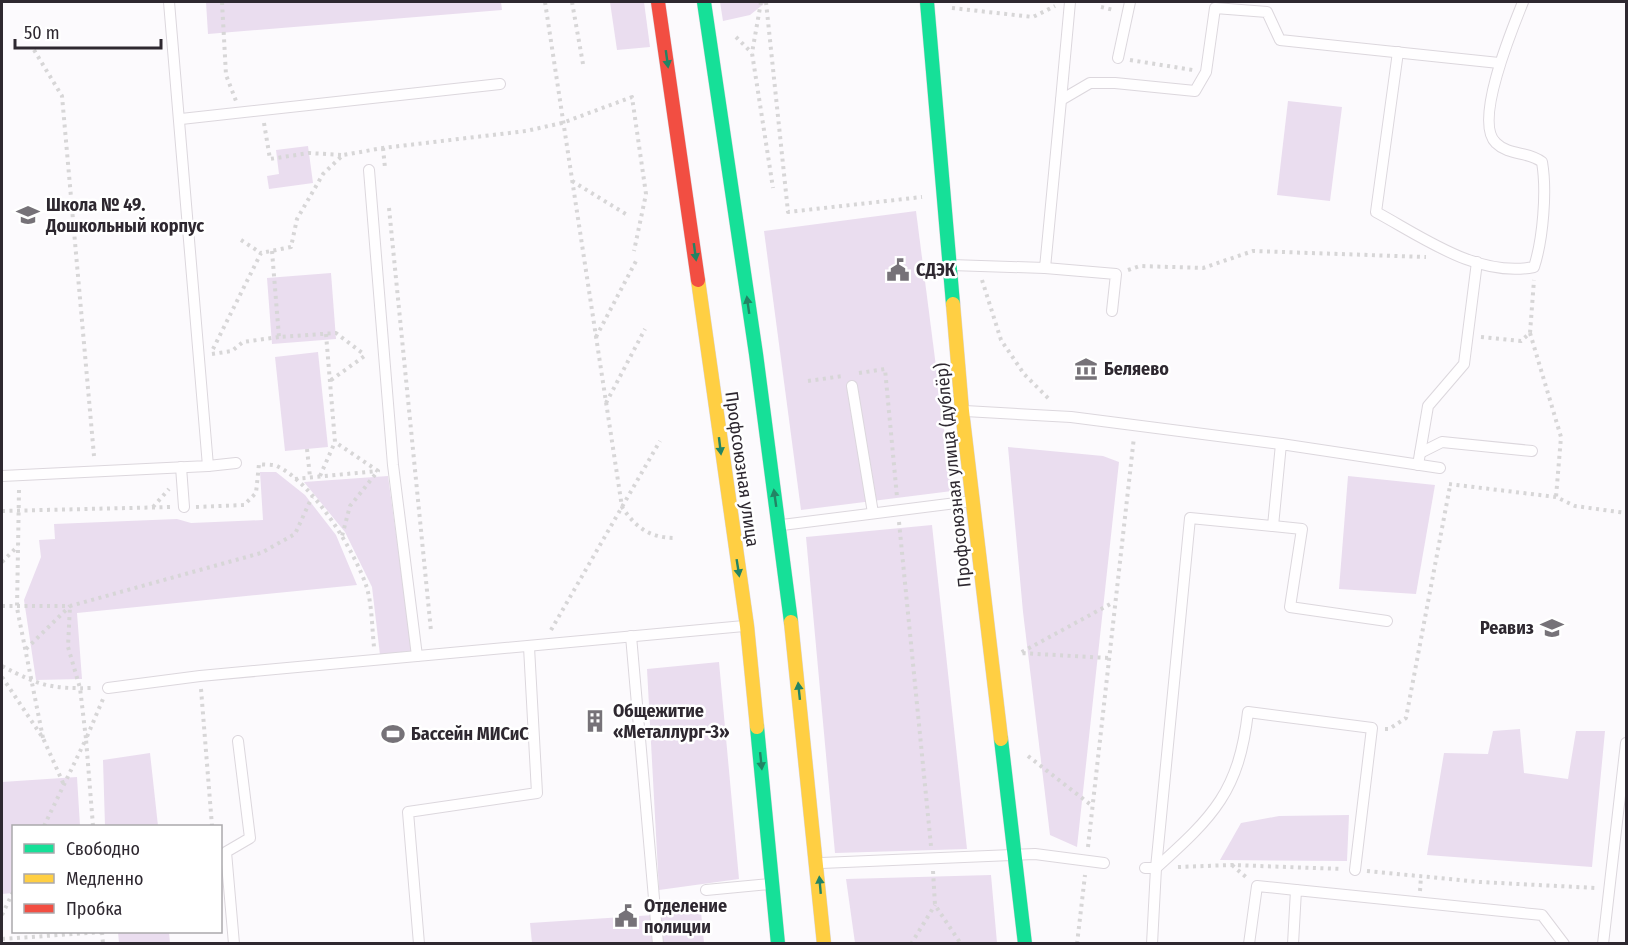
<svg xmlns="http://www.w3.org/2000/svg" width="1628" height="945" font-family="'Fira Sans Condensed',sans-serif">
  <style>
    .green { fill: #eaddef }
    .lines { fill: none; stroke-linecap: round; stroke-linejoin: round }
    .lane-casing { stroke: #dcd7dd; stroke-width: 12 }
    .fast-casing { stroke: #dcd7dd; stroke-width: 15 }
    .slow-casing { stroke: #dcd7dd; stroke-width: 15 }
    .jam-casing { stroke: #dcd7dd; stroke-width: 15 }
    .path { stroke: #d7d6d7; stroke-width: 4; stroke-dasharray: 3 4.5; stroke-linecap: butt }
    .lane { stroke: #fffeff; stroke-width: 10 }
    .fast { stroke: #16e098; stroke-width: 14 }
    .slow { stroke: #ffcf43; stroke-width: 14 }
    .jam { stroke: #f24e42; stroke-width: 14 }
    .oneway { fill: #228464 }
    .labels { text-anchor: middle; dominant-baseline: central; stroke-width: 5; stroke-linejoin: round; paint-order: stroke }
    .poi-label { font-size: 18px; font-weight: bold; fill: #2e2830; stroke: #fff; text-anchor: start }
    .street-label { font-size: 18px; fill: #2e2830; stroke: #fff }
  </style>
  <rect width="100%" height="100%" fill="#fcfafd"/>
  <g class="green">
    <polygon points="206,2 501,2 502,10 208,34"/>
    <polygon points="610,2 644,2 650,47 617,50"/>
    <polygon points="720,2 766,2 750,15 723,21"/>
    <polygon points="1288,101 1342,107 1330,201 1277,195"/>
    <polygon points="308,146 313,183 269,189 267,176 279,174 276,150"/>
    <polygon points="916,211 952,491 801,510 764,231"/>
    <polygon points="331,273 336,339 272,344 267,278"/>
    <polygon points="318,352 328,447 285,451 275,357"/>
    <polygon points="1008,447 1103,456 1119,462 1077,847 1050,835 1023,612"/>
    <polygon points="260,472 276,472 305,495 336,535 357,585 77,613 82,679 36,680 24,600 41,557 39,540 55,539 54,524 177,519 191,523 263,520"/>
    <polygon points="388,476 412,651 380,655 372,587 345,532 304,482"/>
    <polygon points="1348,476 1435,485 1416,594 1339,589"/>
    <polygon points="932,525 967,849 835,853 806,537"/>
    <polygon points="719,662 739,879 659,890 647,669"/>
    <polygon points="1520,729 1524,773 1568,779 1576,731 1605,731 1592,867 1427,855 1444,753 1488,754 1493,731"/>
    <polygon points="150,753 158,826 105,826 103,760"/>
    <polygon points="77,777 80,826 14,826 13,893 2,894 2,782"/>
    <polygon points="1349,815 1347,861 1220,860 1241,823 1279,816"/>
    <polygon points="991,875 997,943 855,943 846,879"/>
    <polygon points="701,912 704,943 532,943 530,923"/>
    <polygon points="118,932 169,932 170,943 119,943"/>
  </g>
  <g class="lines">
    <g class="lane-casing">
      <g id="lane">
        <path d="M 1398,52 L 1376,212 C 1424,238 1478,278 1534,267 C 1543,239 1547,191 1542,162 C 1528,151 1509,156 1496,143 C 1473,122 1513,27 1523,2"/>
        <polyline points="1118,58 1130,2"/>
        <polyline points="1061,100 1070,2"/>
        <polyline points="181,119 500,84"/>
        <polyline points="369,170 393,465 417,656"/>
        <polyline points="951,265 1045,268 1061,100 1090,83 1115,83 1195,91 1206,72 1215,8 1267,12 1280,40 1499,63"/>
        <polyline points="1045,268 1116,274 1112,311"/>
        <polyline points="852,386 873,513"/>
        <polyline points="965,411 1071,417 1281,444"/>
        <polyline points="1420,453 1442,442 1532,451"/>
        <polyline points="1418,465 1428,406 1464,364 1477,262"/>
        <polyline points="208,466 236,463"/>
        <polyline points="181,467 184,507"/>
        <polyline points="2,476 208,466 169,2"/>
        <polyline points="782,525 972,501"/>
        <polyline points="1273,526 1302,529 1290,607 1387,621"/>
        <polyline points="631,636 658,944"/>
        <polyline points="108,688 200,676 744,626"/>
        <polyline points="821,863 1035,854 1104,863"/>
        <polyline points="1145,868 1156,868 1190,518 1273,526 1281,444 1440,468"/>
        <polyline points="706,890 770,884"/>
        <polyline points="234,944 226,852 250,838 238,741"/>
        <polyline points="419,944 408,812 537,793 529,647"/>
        <path d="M 1152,944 L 1156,868 C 1214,816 1239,791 1248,712 L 1372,728 L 1355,870"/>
        <polyline points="1249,944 1257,886 1296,890"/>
        <polyline points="1293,944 1296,890 1542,915 1564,944"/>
        <polyline points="1603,944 1626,743"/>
      </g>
    </g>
    <g class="fast-casing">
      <g id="fast">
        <polyline points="704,2 756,354 791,622"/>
        <polyline points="927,2 953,304"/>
        <polyline points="757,727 778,944"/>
        <polyline points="1001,739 1025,944"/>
      </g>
    </g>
    <g class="slow-casing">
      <g id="slow">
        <polyline points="698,280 747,626 757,727"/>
        <polyline points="953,304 962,411 1001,739"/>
        <polyline points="791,622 824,944"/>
      </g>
    </g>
    <g class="jam-casing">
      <polyline id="jam" points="658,2 698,280"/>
    </g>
    <g class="path">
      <polyline points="222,2 226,75 236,101"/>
      <path d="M 545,2 L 622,507 C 636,528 650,538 676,538"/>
      <polyline points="572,2 583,64"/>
      <polyline points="761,2 752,53 773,188"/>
      <polyline points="766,2 788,212 922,197"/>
      <polyline points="1101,7 1114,10"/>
      <polyline points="952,8 1033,17 1055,6"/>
      <polyline points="736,37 752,53"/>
      <polyline points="34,50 62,96 94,456"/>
      <polyline points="1130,60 1193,70"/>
      <polyline points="264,123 270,159 309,153 342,155"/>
      <polyline points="383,148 385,168"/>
      <polyline points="572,181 629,216"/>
      <polyline points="389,208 431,631"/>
      <polyline points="241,240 261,253"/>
      <polyline points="272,251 279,337 336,333 365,355"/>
      <polyline points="1128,270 1140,266 1203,268 1253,251 1426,257"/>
      <polyline points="982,280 1001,340 1024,374 1051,401"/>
      <polyline points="1530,333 1561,437 1556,497"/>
      <polyline points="326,334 335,442 378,471 350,506 342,536"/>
      <polyline points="596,337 636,261"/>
      <polyline points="1481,337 1521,341 1530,333 1534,280"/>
      <polyline points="213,349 261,253 291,247 297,219 323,174 343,155 383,148 526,131 562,123 632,97 646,194 634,251"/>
      <polyline points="212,354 232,351 243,342 279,337"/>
      <polyline points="859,373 885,369 897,497"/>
      <polyline points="331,380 366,355"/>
      <polyline points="808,381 843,376"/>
      <polyline points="606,403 645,329"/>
      <polyline points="307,449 310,477"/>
      <polyline points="320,476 335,442"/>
      <polyline points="295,479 377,471"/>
      <polyline points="1449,484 1556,497 1575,506 1626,513"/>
      <polyline points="19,490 17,608 43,738"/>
      <polyline points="153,507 169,489"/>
      <path d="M 196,507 L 244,505 L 256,493 L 259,464 C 264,465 272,464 277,466 C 313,483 355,551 367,588 C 372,606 372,628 374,647"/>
      <polyline points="2,511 171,507"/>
      <polyline points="899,522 931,846"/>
      <polyline points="2,562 18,546"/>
      <polyline points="2,606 70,606 261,553 295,534 312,497"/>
      <polyline points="551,630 660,441"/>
      <polyline points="26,649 70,606"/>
      <polyline points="1108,658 1020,653 1114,602"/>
      <path d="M 2,666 C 40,686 51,689 94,688"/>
      <polyline points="2,677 43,738 64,785"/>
      <polyline points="201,689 212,826"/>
      <polyline points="1385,729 1389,729 1406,718 1450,486"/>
      <polyline points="1028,756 1091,805"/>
      <polyline points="44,826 86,739 80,688 68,647 70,606"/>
      <polyline points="93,826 86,739 103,699"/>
      <polyline points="1088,847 1134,437"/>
      <polyline points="1232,865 1247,878"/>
      <polyline points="1178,867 1232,865 1342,869"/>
      <polyline points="933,871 935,905 961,944"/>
      <polyline points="1367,871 1480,882 1596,888"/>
      <polyline points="1420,891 1421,876"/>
      <polyline points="2,915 14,890"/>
      <polyline points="102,932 103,944"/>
      <polyline points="2,939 102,932"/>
      <polyline points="911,944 935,905"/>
      <polyline points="1077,944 1085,875"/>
    </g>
    <use href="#lane" class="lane"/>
    <use href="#fast" class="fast"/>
    <use href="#slow" class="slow"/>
    <use href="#jam" class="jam"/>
  </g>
  <defs><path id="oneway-solid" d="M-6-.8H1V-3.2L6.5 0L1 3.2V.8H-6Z" transform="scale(1.5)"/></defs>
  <g class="oneway">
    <use href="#oneway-solid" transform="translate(667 59) rotate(82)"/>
    <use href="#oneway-solid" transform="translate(695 252) rotate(82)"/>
    <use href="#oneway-solid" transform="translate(748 305) rotate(-98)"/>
    <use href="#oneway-solid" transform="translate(720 446) rotate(83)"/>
    <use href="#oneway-solid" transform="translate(775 498) rotate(-98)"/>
    <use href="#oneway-solid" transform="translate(738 568) rotate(81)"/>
    <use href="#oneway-solid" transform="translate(799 691) rotate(-96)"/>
    <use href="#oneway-solid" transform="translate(761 761) rotate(84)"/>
    <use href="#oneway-solid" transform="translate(820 885) rotate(-95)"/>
  </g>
  <defs>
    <g id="school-bare" transform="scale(1.8)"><path d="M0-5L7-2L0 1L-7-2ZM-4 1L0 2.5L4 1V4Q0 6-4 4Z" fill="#767278" stroke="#fff" stroke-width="2.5" paint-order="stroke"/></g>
    <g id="civic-bare" transform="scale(1.8)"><path d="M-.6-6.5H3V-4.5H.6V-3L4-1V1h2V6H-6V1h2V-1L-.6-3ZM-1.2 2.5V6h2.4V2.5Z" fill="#767278" stroke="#fff" stroke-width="2.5" paint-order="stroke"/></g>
    <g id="museum-bare" transform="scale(1.8)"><path d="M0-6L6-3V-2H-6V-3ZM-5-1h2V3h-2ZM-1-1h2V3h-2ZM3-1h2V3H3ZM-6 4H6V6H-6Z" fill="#767278" stroke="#fff" stroke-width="2.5" paint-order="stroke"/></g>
    <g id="university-bare" transform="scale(1.8)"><path d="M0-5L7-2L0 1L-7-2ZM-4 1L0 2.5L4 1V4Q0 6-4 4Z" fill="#767278" stroke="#fff" stroke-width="2.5" paint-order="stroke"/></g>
    <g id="building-bare" transform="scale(1.8)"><path d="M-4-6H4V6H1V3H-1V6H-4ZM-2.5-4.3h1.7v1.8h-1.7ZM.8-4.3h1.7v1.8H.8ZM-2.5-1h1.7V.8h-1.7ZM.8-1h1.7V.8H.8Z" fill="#767278" stroke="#fff" stroke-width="2.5" paint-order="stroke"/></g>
    <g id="stadium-bare" transform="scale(1.8)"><path d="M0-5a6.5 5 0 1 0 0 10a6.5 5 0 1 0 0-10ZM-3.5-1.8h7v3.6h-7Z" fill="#767278" stroke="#fff" stroke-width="2.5" paint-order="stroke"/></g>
  </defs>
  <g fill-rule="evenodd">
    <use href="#school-bare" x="28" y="215"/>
    <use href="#civic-bare" x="898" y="270"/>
    <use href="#museum-bare" x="1086" y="369"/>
    <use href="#university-bare" x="1552" y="628"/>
    <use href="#building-bare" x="595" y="721"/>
    <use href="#stadium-bare" x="393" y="734"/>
    <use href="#civic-bare" x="626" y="916"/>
  </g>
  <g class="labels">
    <g class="poi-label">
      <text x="46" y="205">Школа № 49.<tspan x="46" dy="21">Дошкольный корпус</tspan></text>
      <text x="916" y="270">СДЭК</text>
      <text x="1104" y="369">Беляево</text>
      <text x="1534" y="628" text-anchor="end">Реавиз</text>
      <text x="613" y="711">Общежитие<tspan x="613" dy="21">«Металлург-3»</tspan></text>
      <text x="411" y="734">Бассейн МИСиС</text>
      <text x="644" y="906">Отделение<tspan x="644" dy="21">полиции</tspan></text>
    </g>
    <g class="street-label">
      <text transform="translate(742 469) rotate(82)">Профсоюзная улица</text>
      <text transform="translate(953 475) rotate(-96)">Профсоюзная улица (дублёр)</text>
    </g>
  </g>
  <rect width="1628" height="945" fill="none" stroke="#2e2830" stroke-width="6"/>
  <rect x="12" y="825" width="210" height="108" fill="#ffffff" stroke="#aba9ac" stroke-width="1.5"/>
  <rect x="24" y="844" width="30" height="9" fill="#16e098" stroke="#aba9ac" stroke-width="1.5"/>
  <text x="66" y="855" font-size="18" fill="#2e2830">Свободно</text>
  <rect x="24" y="874" width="30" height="9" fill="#ffcf43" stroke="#aba9ac" stroke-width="1.5"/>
  <text x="66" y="885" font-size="18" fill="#2e2830">Медленно</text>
  <rect x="24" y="904" width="30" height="9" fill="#f24e42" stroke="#aba9ac" stroke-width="1.5"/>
  <text x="66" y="915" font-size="18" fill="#2e2830">Пробка</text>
  <path d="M15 39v9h146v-9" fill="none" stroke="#2e2830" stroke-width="3"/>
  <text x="24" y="39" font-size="18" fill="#2e2830" stroke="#ffffff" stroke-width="4.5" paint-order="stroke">50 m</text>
</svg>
